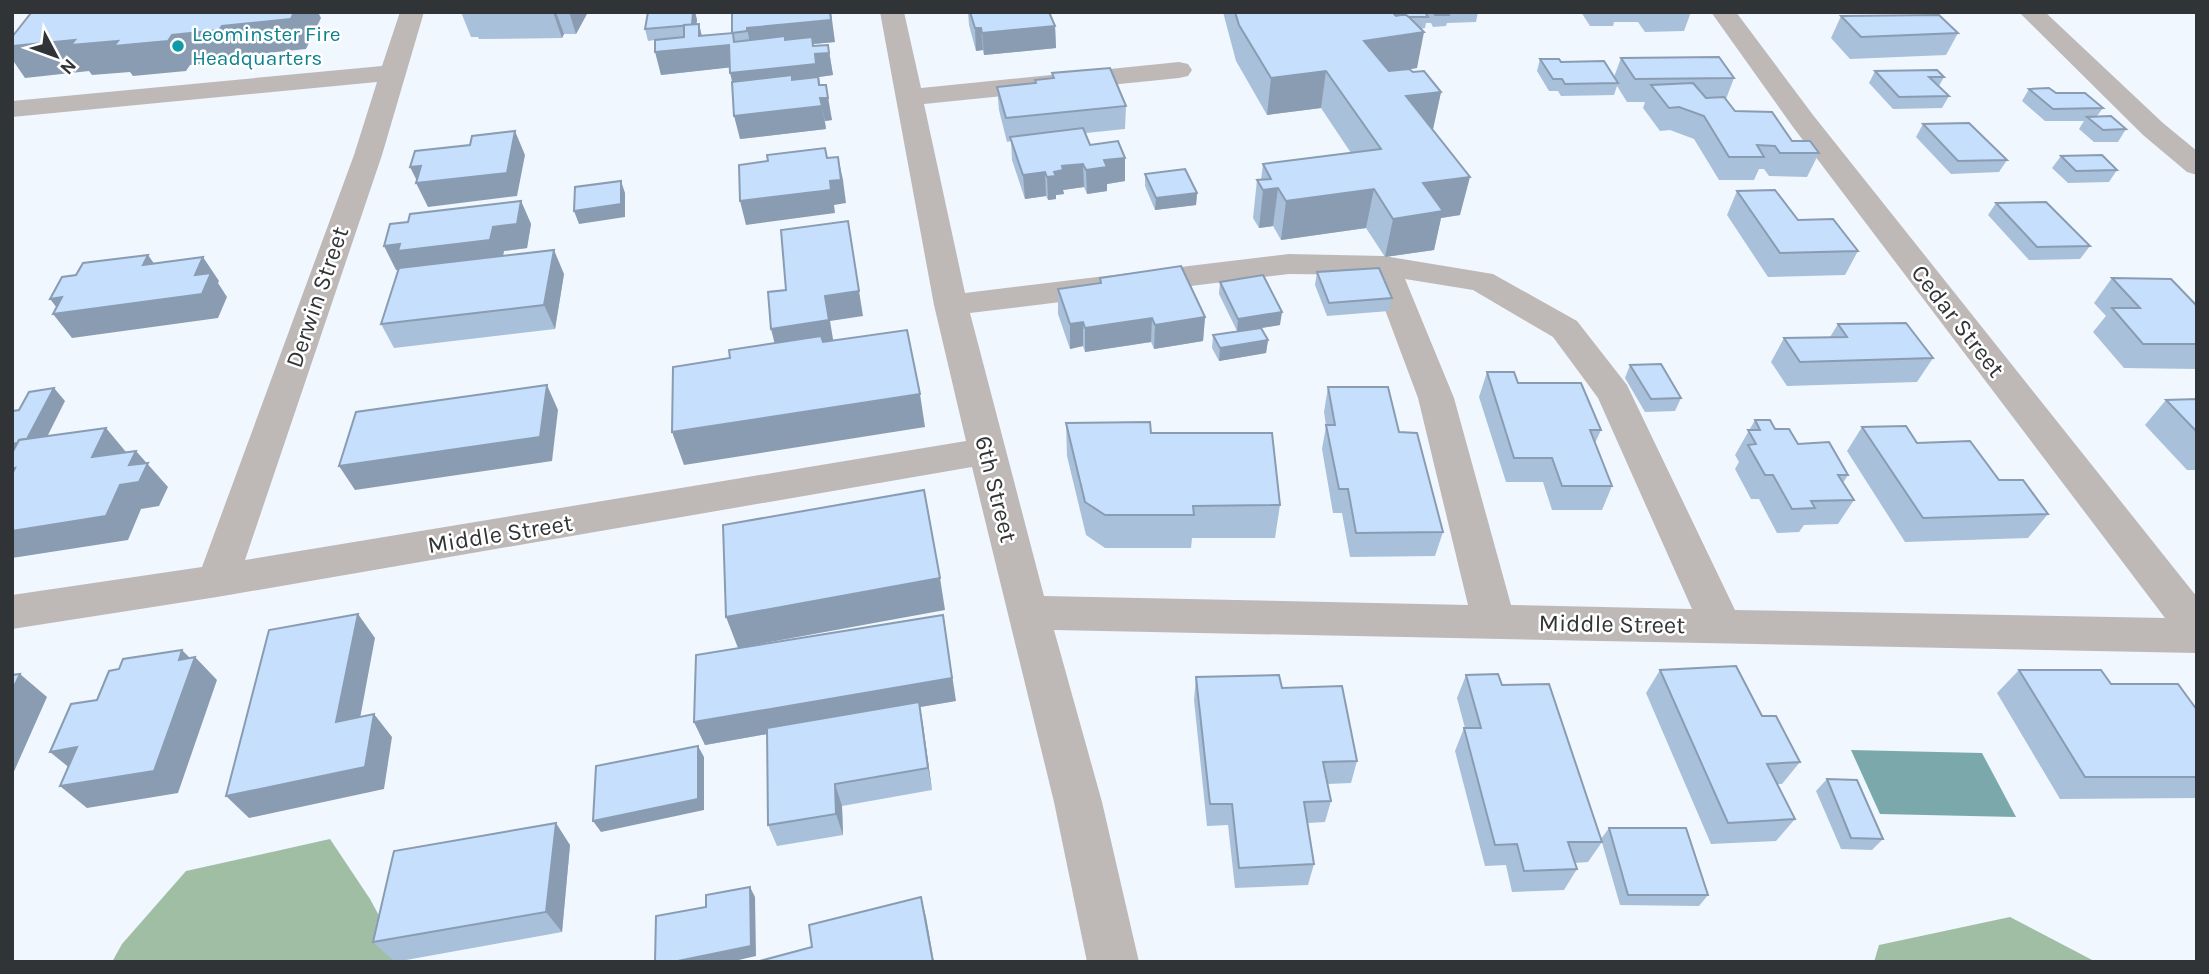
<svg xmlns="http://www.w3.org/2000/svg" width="2209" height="974" font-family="Karla,sans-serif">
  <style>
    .forest { fill: #a0bea4 }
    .water { fill: #7ba9ab }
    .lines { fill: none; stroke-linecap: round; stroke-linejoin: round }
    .minor { fill: #beb9b7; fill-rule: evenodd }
    .wall { fill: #a9c0da }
    .shaded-wall { fill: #8a9cb1 }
    .building { fill: #c5dffd; stroke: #8a9cb1; stroke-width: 2 }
    .culture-dot { fill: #0f9aa8; stroke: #fff; stroke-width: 2.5 }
    .labels { text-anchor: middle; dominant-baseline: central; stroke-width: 5; stroke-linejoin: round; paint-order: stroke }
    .far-culture-label { font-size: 21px; fill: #0d838f; stroke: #fff; text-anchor: start }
    .street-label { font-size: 24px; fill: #313437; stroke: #fff }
  </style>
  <rect width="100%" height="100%" fill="#f0f7fe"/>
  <g class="forest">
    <polygon points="330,839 370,899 404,962 112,962 122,944 186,871"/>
    <polygon points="2010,917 2096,962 1874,962 1879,945"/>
  </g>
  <polygon class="water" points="1851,750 1982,753 2016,817 1880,814"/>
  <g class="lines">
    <g class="minor">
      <path d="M 400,12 L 424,12 L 382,155 L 245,560 L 966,441 L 934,305 L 880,12 L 904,12 L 921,88 L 1179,62 L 1188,64 L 1192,70 L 1188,76 L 1179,78 L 924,104 L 965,293 L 1289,254 L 1384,256 L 1493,274 L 1577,321 L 1627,385 L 1735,610 L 2165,618 L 1793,127 L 1711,12 L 1736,12 L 1813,115 L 2197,597 L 2197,653 L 1054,630 L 1102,802 L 1139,962 L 1087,962 L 1054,802 L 972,467 L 217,597 L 12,629 L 12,595 L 202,567 L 354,155 L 377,82 L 12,117 L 12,101 L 382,66 ZM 1289,274 L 1372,275 L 1418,398 L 1468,605 L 1044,596 L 970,313 ZM 1405,279 L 1473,290 L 1553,337 L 1598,398 L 1692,609 L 1511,605 L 1454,398 Z"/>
      <polygon points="2019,12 2045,12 2163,123 2197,151 2197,175 2187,172 2143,135"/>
    </g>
  </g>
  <g class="wall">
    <polygon points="461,12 588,12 576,34 564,34 562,38 479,39 478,37 471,37"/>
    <polygon points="648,12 695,12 697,20 696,24 699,24 702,36 732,33 732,12 835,42 813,44 814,46 828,45 833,75 819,77 820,85 832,120 825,121 826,129 740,139 730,67 661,75 655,40 648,41 645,29"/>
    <polygon points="968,12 1049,12 1055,26 1056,48 984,55 983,50 976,51 969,25"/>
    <polygon points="1223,12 1478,12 1476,22 1447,23 1446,26 1433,27 1431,23 1426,23 1425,28 1421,29 1417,68 1410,69 1413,72 1441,92 1433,129 1432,129 1460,215 1441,218 1434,250 1385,257 1366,228 1281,240 1273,226 1259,228 1253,218 1257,180 1261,180 1263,164 1351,153 1321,108 1267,115 1236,61"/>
    <polygon points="1581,12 1691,12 1684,31 1645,32 1638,22 1614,22 1613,26 1590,26"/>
    <polygon points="1841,16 1958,33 1946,55 1850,59 1831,38"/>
    <polygon points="1621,58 1734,78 1726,99 1735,111 1792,141 1819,153 1807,177 1769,176 1764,169 1759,169 1754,180 1719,180 1694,139 1670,130 1660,131 1643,108 1645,102 1627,102 1617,86 1614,95 1561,96 1558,91 1549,91 1537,71 1540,59 1561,62 1614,77"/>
    <polygon points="1875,71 1944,77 1939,86 1949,96 1942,108 1893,109 1869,83"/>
    <polygon points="1052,73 1126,106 1125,129 1086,133 1090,145 1125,181 1107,184 1107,191 1087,194 1084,187 1063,190 1064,194 1056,195 1056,199 1048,200 1046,196 1025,199 1012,160 1011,141 1007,142 999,110 997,87 1035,83 1035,80 1053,78"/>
    <polygon points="2029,89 2056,93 2103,108 2097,116 2126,129 2118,142 2094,142 2079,129 2084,121 2045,121 2022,101"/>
    <polygon points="1923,124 2007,160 1999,172 1951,174 1916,137"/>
    <polygon points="2061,156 2117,170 2109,182 2068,183 2052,168"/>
    <polygon points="1145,174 1197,193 1196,205 1155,210 1145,186"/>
    <polygon points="1737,191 1798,220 1858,251 1845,275 1768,277 1727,215"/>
    <polygon points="521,201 531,224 527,248 504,251 503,256 564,274 555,329 394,348 381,324 398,270 396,270 408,222"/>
    <polygon points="1996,203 2090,246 2080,259 2029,260 1988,215"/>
    <polygon points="1317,272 1392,298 1389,311 1327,316 1315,285"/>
    <polygon points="1100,278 1205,317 1203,341 1154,349 1151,342 1085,352 1083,346 1070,349 1058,314 1058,289 1100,283"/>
    <polygon points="2112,278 2197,306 2197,369 2124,368 2093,332 2106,316 2094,303"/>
    <polygon points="1220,282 1280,325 1261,328 1268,340 1266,353 1219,361 1212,348 1213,335 1237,331 1219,294"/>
    <polygon points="1838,324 1933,358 1917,382 1787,386 1771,362 1784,338 1830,337"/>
    <polygon points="1630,365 1681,398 1675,411 1645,412 1625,378"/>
    <polygon points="1487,372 1518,383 1601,430 1595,443 1612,486 1602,510 1552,510 1543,482 1506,482 1479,397"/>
    <polygon points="1328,387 1399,432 1443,532 1435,556 1350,557 1342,513 1333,513 1322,449 1326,426 1324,412"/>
    <polygon points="2197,399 2197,470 2187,470 2145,425 2166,400"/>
    <polygon points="1755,420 1775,429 1848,475 1843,483 1854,500 1838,524 1804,525 1799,532 1777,533 1759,499 1751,499 1735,469 1739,462 1735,455"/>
    <polygon points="1066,423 1151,433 1280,505 1275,538 1192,538 1191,548 1105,548 1086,535 1067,456"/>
    <polygon points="1862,427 1917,443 1999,480 2048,514 2028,538 1905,542 1847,451"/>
    <polygon points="1660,670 1762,716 1800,762 1782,784 1777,784 1795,819 1776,841 1711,844 1646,693"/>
    <polygon points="2019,670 2111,684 2197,710 2197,798 2060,799 1997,693"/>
    <polygon points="1466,675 1502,685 1602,842 1588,862 1575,863 1577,869 1564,890 1512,892 1506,865 1485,866 1455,751 1464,728 1465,728 1457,698"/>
    <polygon points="1196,677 1282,688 1357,761 1351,783 1327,784 1331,801 1325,822 1308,823 1314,864 1308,885 1235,888 1228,825 1207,826 1194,700"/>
    <polygon points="956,701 920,707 923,725 932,790 842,806 843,835 777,846 768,825 767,734 705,745 694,722"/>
    <polygon points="1827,779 1883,839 1872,850 1841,849 1816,791"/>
    <polygon points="1609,828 1708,895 1699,906 1620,905 1601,839"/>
    <polygon points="570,845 562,932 395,962 373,942"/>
  </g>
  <g class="shaded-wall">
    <polygon points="294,12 318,12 321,18 306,49 238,56 236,61 190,65 186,71 133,76 130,72 92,75 89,71 25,78 12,59 12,46 75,40 118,41 172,35"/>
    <polygon points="553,12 556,12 564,34 562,38"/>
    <polygon points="569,12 588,12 576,34"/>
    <polygon points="693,12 695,12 697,20 695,36 692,25"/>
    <polygon points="831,12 835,42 813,44 815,55 828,45 833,75 819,77 820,86 826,85 832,120 825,121 820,98 736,96 730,73 752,53 747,28"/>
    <polygon points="699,24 704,47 729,45 734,67 661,75 655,52 699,36"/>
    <polygon points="1055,26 1056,48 984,55 982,33"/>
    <polygon points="975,28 981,28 983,50 976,51"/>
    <polygon points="1424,32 1417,68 1358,77 1364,41"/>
    <polygon points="1326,71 1321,108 1267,115 1271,78"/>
    <polygon points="1441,92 1433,129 1399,133 1406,96"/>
    <polygon points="822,106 826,129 740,139 734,116"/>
    <polygon points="515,131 525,155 517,196 428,207 416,183 418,183 410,167"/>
    <polygon points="825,148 830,172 838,157 843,180 846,203 834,205 835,213 746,225 740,201"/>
    <polygon points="1125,158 1125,181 1107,184 1107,191 1087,194 1086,170 1104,160"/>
    <polygon points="1083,164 1084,187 1063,190 1064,194 1056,195 1056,199 1048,200 1047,177 1062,166"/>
    <polygon points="1045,172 1046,196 1025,199 1023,175"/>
    <polygon points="1470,177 1460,215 1441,218 1434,250 1385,257 1393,219 1423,183"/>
    <polygon points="621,181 625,193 625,217 579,224 574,211"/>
    <polygon points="1278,188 1273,226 1259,228 1263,190"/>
    <polygon points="1374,189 1366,228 1281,240 1286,201"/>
    <polygon points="1197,193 1196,205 1155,210 1156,198"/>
    <polygon points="521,201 531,224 527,248 504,251 501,264 396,270 384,246 493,227"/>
    <polygon points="848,221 863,316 830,321 834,345 777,353 771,329 825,296"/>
    <polygon points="554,250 564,274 555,329 544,305"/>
    <polygon points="148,255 165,279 143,265"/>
    <polygon points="203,257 219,281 218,283 227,297 218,318 72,338 53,314 61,313 50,299 195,275"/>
    <polygon points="1282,312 1280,325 1237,332 1238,319"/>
    <polygon points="1205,317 1203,341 1154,349 1155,325"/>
    <polygon points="1152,318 1151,342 1085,352 1085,328"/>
    <polygon points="1083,322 1083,346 1070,349 1070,324"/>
    <polygon points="1268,340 1266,353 1219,361 1220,348"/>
    <polygon points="547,385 558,410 552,461 355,490 339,466"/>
    <polygon points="54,388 65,401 38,455 12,458 12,444"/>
    <polygon points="920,394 925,427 684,465 672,432"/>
    <polygon points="106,428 126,452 92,457"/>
    <polygon points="136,451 168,487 159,506 141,509 128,540 12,558 12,531 129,465"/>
    <polygon points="940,578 945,610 738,648 726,617"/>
    <polygon points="358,614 375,638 355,745 336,722"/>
    <polygon points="943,615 956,701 920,707 923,725 932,790 928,768 919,707 705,745 694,722"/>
    <polygon points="182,650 193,661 195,657 217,680 178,793 87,808 60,786 179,660"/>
    <polygon points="20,674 47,697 12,776 12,691"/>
    <polygon points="374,714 392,737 384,789 249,818 226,796"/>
    <polygon points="698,746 704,757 704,810 601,832 593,821"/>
    <polygon points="77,747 77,774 50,752"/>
    <polygon points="835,784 842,806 843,835 836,814"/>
    <polygon points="556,823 570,845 562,932 546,912"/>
    <polygon points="750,887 755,897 756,956 730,962 673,962"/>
    <polygon points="921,897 926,917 934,962 933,962"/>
  </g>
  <g class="building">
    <polygon points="43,12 294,12 291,19 222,26 219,30 172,35 168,41 114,46 118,41 71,45 75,40 12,46 12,37 31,13"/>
    <polygon points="648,12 693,12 692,25 645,29"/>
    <polygon points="732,12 830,12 831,20 747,28 747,31 732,33"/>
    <polygon points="970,12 1049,12 1055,26 982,33 981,28 975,28"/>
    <polygon points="1235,12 1393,12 1396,16 1406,14 1424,32 1364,41 1389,71 1409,69 1413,72 1424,71 1441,92 1406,96 1470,177 1423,183 1443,211 1393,219 1374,189 1286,201 1278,188 1263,190 1257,180 1271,179 1263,164 1381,149 1326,71 1271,78 1239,25"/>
    <polygon points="1393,12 1425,12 1428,17 1409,17 1406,15 1395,15"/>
    <polygon points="1434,12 1448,12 1449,15 1435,15"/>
    <polygon points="1939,15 1958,33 1861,37 1841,16"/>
    <polygon points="699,24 699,36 733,33 734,42 785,36 785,40 812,37 813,46 828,45 829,53 815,54 816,64 730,73 729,45 655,52 655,40 684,37 684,25"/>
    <polygon points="1719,57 1734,78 1635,79 1621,58"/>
    <polygon points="1540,59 1559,59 1561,62 1604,61 1618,83 1565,84 1562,79 1553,79"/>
    <polygon points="1110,68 1126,106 1006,118 997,87 1036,83 1035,80 1054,78 1052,73"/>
    <polygon points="1937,70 1944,77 1929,77 1949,96 1899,97 1875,71"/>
    <polygon points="792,75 792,80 818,77 819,85 826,85 828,98 820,98 822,106 734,116 732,82"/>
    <polygon points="1693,83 1706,98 1724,97 1735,111 1772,112 1792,141 1810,141 1819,153 1780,153 1775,146 1757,145 1764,157 1729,157 1704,116 1679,107 1669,108 1651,85"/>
    <polygon points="2049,88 2056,93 2085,93 2103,108 2053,109 2029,89"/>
    <polygon points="2111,116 2126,129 2103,130 2087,117"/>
    <polygon points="1969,123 2007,160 1958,161 1923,124"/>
    <polygon points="1083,128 1090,145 1118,141 1125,158 1104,160 1107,167 1086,170 1083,164 1062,166 1063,170 1054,172 1056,176 1047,177 1045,172 1023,175 1010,137"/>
    <polygon points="515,131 507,173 416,183 421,166 410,167 415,151 470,145 472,136"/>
    <polygon points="825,148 827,158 838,157 841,180 830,181 831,190 740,201 739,165 768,161 767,155"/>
    <polygon points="2102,155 2117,170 2076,171 2061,156"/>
    <polygon points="1185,169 1197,193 1156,198 1145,174"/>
    <polygon points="621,181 621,204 574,211 575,187"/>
    <polygon points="1775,190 1798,220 1833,219 1858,251 1780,253 1737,191"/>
    <polygon points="521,201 517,224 493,227 490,240 398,251 400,244 384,246 390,224 408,222 410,214"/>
    <polygon points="2046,202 2090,246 2037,247 1996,203"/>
    <polygon points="848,221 859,291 825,296 829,320 771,329 768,292 786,290 781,230"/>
    <polygon points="554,250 544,305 381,324 399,268"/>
    <polygon points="148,255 143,265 203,257 195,275 211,273 202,294 53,314 62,297 50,299 62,277 76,275 83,263"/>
    <polygon points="1181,266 1205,317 1155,325 1152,318 1085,328 1083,322 1070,324 1058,289 1101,283 1100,278"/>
    <polygon points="1379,268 1392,298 1329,303 1317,272"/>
    <polygon points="1263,275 1282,312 1238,319 1220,282"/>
    <polygon points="2112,278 2171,279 2197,306 2197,344 2143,344 2112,308 2140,308"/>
    <polygon points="1906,323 1933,358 1800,362 1784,338 1847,337 1838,324"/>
    <polygon points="1261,328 1268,340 1220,348 1213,335"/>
    <polygon points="907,330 920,394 672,432 673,367 730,358 729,350 821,336 823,342"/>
    <polygon points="1661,364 1681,398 1651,399 1630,365"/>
    <polygon points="1487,372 1514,372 1518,383 1581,383 1601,430 1590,430 1612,486 1562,486 1552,458 1514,458"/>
    <polygon points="547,385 540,437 339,466 356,412"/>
    <polygon points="1328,387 1388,387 1399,432 1417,433 1443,532 1356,533 1348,489 1339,489 1326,425 1335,425"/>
    <polygon points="54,388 27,439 19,440 18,443 12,444 12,411 19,410 29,392"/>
    <polygon points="2197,399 2197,432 2166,400"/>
    <polygon points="1755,420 1770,420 1775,429 1789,429 1798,444 1829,442 1848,475 1838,475 1854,500 1811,501 1815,508 1792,509 1773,475 1765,475 1748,445 1756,444 1748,430 1760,430"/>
    <polygon points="1150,422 1151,433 1272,433 1280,505 1193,506 1194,515 1105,515 1085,502 1066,423"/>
    <polygon points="1906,426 1917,443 1970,441 1999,480 2023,480 2048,514 1923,518 1862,427"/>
    <polygon points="106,428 92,457 136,451 129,465 148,463 139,482 120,485 106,516 12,531 12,474 15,468 12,469 12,453 19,440"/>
    <polygon points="924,490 940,578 726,617 723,525"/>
    <polygon points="358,614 336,722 374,714 365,767 226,796 269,630"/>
    <polygon points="943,615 952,678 694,722 696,655"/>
    <polygon points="182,650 179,660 195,657 154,771 60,786 77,747 50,752 71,704 97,700 109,671 119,669 123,659"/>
    <polygon points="1736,666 1762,716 1776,716 1800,762 1767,764 1795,819 1728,823 1660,670"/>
    <polygon points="2019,670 2101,670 2111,684 2178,684 2197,710 2197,777 2085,777"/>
    <polygon points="20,674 12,691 12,675"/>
    <polygon points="1498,674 1502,685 1549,684 1602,842 1568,842 1577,869 1524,871 1517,844 1495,845 1464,728 1481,728 1466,675"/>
    <polygon points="1279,675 1282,688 1342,686 1357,761 1323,762 1331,801 1304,802 1314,864 1239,868 1232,804 1210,804 1196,677"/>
    <polygon points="919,702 928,768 835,784 836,814 768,825 767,728"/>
    <polygon points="698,746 698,799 593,821 596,766"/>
    <polygon points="1827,779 1857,780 1883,839 1851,838"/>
    <polygon points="556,823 546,912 373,942 394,851"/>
    <polygon points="1609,828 1686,828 1708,895 1628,895"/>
    <polygon points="750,887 751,946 673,962 655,962 656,916 706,907 706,895"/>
    <polygon points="921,897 933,962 756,962 812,947 809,925"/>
  </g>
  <circle class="culture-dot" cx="178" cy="46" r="7"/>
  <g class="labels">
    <g class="far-culture-label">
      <text x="192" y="34">Leominster Fire<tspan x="192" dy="24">Headquarters</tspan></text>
    </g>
    <g class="street-label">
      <text transform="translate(317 297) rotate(-71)">Derwin Street</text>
      <text transform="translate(1958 321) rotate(52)">Cedar Street</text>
      <text transform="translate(996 489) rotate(76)">6th Street</text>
      <text transform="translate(500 534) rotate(-9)">Middle Street</text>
      <text transform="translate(1612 624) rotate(1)">Middle Street</text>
    </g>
  </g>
  <rect width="2209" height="974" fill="none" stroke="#313437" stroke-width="28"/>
  <g transform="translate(56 56) rotate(131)" stroke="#ffffff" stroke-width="5" paint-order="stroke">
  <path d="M0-5L12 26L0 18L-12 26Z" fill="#313437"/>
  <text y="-10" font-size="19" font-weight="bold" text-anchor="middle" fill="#313437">N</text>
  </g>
</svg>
